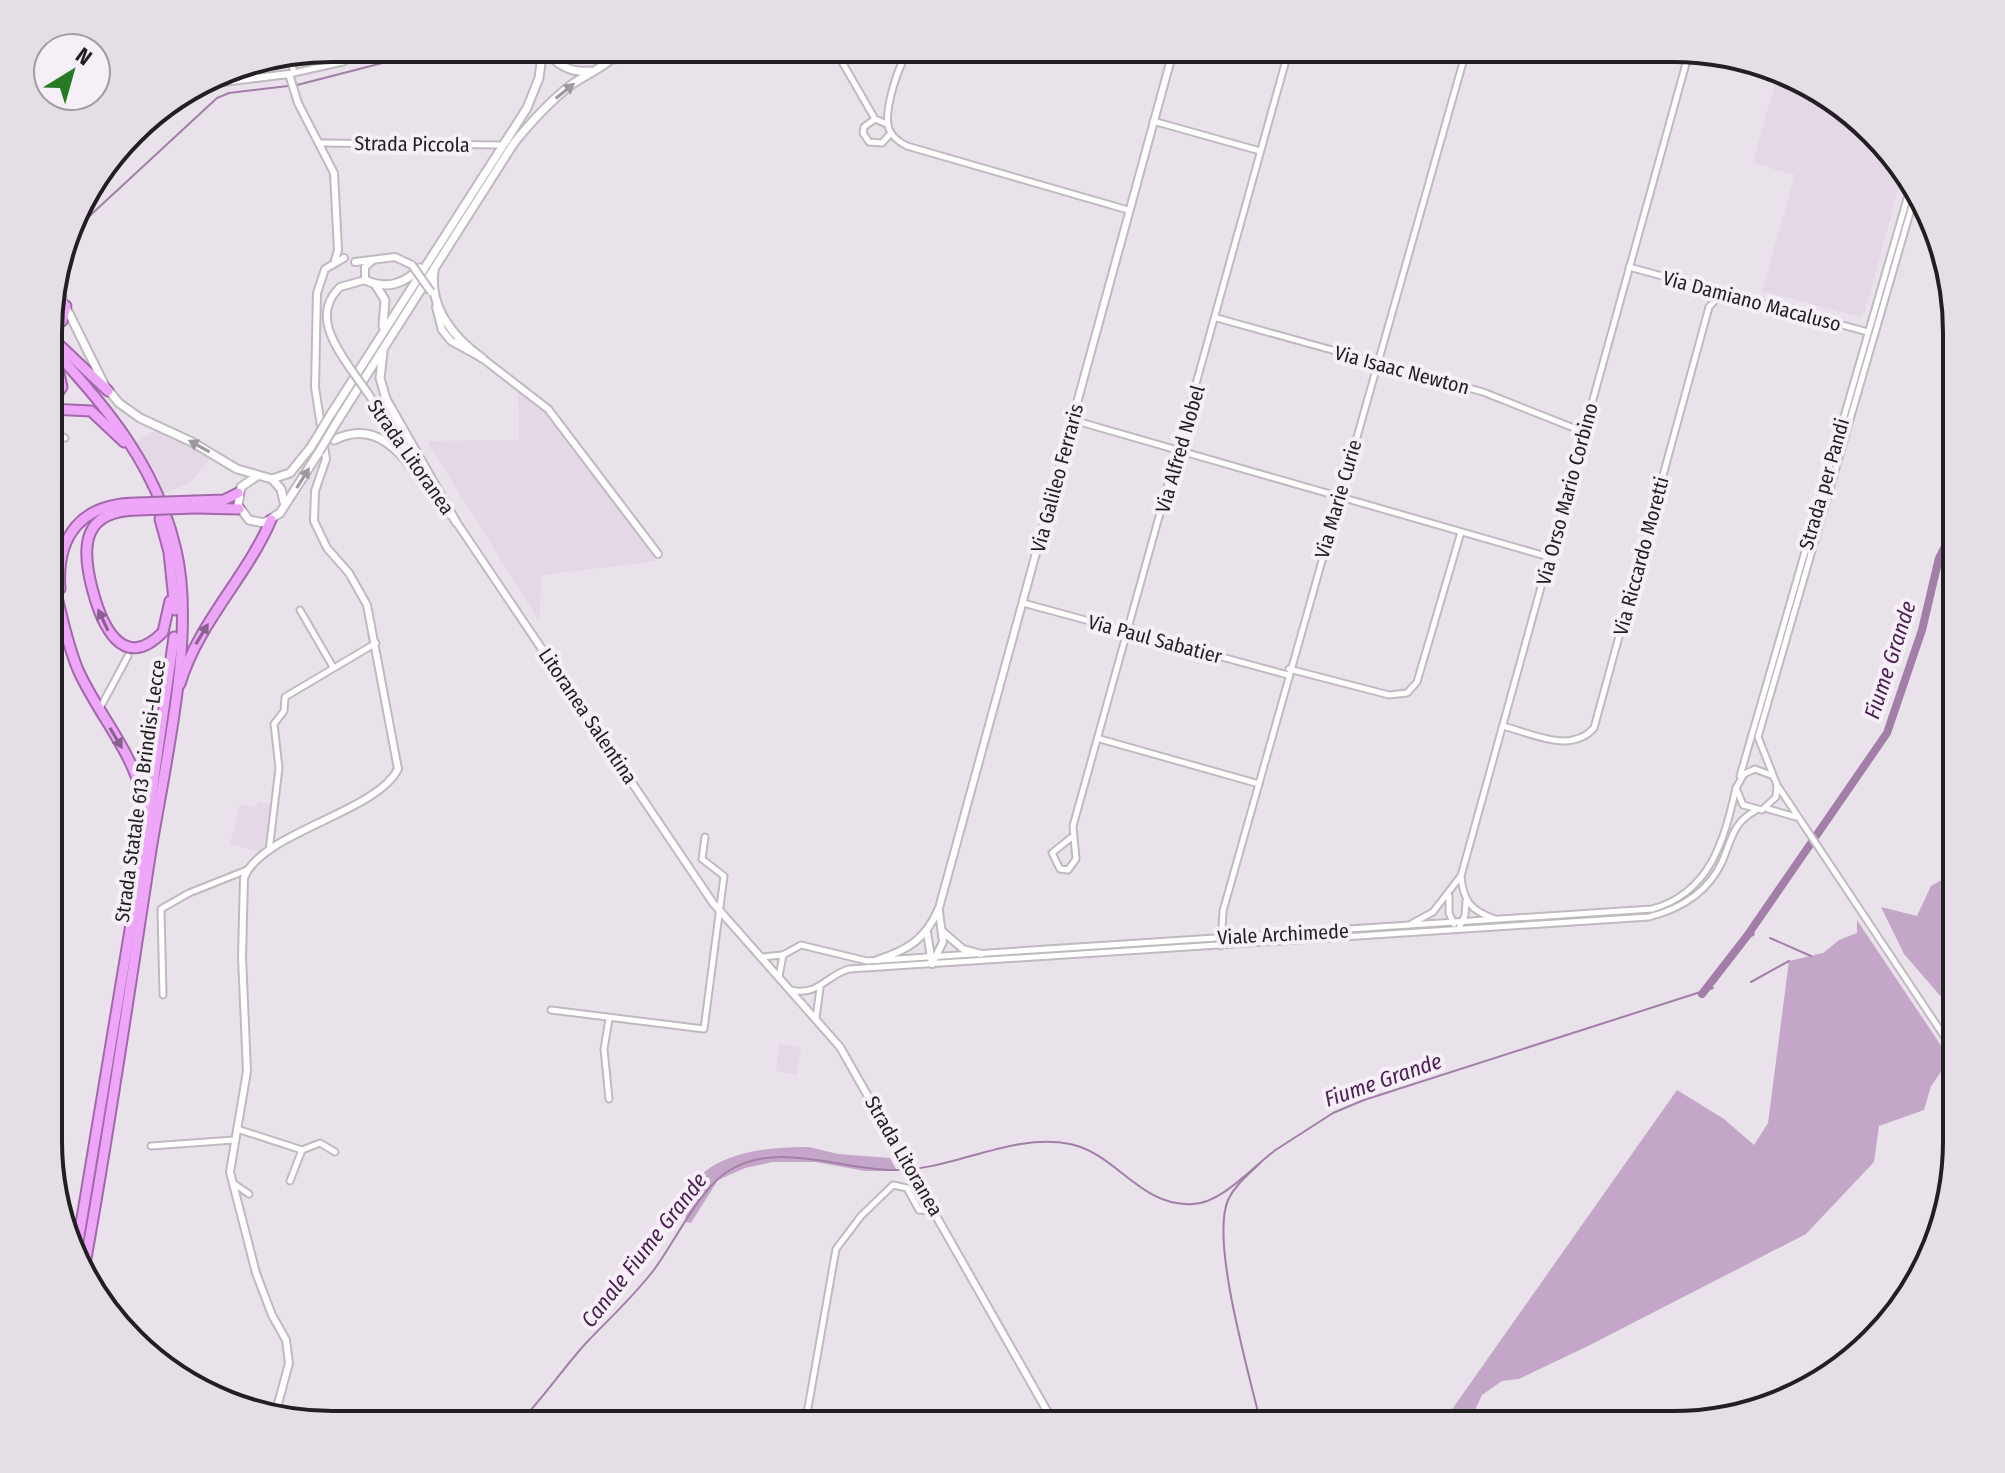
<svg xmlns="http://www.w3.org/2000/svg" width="2005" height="1473" font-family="'Fira Sans Condensed',sans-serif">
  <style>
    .built { fill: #e4d7e6 }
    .green { fill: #c4a7c8 }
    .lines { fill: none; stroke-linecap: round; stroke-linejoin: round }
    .stream { stroke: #a27ea8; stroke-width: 2 }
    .canal { stroke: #a27ea8; stroke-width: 5 }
    .river { stroke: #a27ea8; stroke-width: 8 }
    .minor-casing { stroke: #c0b9c1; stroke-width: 9 }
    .tertiary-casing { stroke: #c0b9c1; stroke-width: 10 }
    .secondary-casing { stroke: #c0b9c1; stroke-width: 11 }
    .trunk-casing { stroke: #a368ac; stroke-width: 13 }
    .minor { stroke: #fff; stroke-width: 5 }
    .tertiary { stroke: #fff; stroke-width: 6 }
    .secondary { stroke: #fff; stroke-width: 7 }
    .trunk { stroke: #eea6f8; stroke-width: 9 }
    .tertiary-bridge-casing { stroke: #c0b9c1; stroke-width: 10; stroke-linecap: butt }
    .secondary-bridge-casing { stroke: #c0b9c1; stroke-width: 11; stroke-linecap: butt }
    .trunk-bridge-casing { stroke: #a368ac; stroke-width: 13; stroke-linecap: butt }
    .tertiary-bridge { stroke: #fff; stroke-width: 6 }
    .secondary-bridge { stroke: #fff; stroke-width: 7 }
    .trunk-bridge { stroke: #eea6f8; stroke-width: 9 }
    .oneway { fill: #9c9a9c }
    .oneway2 { fill: #88628d }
    .labels { text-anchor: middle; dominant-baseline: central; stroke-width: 8; stroke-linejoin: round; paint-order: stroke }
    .street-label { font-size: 20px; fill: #221f22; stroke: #f6eff7 }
    .water-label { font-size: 22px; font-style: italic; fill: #4d1e54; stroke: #f6eff7 }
    .rim { fill: none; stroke: #221f22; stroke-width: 4 }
  </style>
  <rect width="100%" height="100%" fill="#e9e2ea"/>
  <g class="built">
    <polygon points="1779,69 1846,107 1902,175 1865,312 1860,317 1762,291 1795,175 1753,163"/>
    <polygon points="518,389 547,411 657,561 542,575 539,621 427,441 519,440"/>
    <polygon points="157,429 211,458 188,484 162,494 136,442"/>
    <polygon points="259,801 272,805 266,847 261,852 230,844 240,805 255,808"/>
    <polygon points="779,1044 801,1048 797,1075 776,1071"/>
  </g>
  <g class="green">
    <polygon points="1956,872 1956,1014 1904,954 1881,907 1917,916 1931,886"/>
    <polygon points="1857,920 1950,1059 1931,1086 1924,1110 1879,1126 1874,1162 1806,1234 1588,1346 1519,1379 1502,1381 1482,1395 1468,1425 1441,1425 1677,1090 1724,1119 1754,1145 1768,1123 1789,961 1823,953 1839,940 1857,933"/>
    <path d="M 809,1147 L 838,1154 L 890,1158 L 897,1171 L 865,1171 L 815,1162 L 773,1162 L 745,1168 L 718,1180 L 691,1223 L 686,1222 C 677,1156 761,1146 809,1147 Z"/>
  </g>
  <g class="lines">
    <g class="stream">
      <polyline points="297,85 402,58 448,51 525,59 537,55"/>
      <polyline points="69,235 217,98 229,93 288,86"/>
      <polyline points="1770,938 1811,956"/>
      <polyline points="1751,982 1789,961"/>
      <polyline points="1274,1151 1333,1113 1364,1100 1713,988"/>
      <path d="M 1260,1163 C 1248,1175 1235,1185 1228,1200 C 1210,1242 1250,1376 1261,1425"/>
      <path d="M 517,1425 C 543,1399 563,1368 587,1342 C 610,1318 633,1297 653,1271 C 675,1242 700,1187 730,1170 C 777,1141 840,1169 891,1170 C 950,1172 1011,1132 1070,1144 C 1116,1153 1141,1208 1193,1204 C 1221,1203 1251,1169 1273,1152"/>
    </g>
    <polyline class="canal" points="1747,936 1752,934"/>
    <polyline class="river" points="1702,994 1747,936 1887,733 1922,630 1939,558 1956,525"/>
    <g class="minor-casing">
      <g id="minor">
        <polyline points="834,48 875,119 887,124"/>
        <polyline points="901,48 901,61"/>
        <path d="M 912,48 C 899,59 883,112 889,129 C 892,137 899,142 907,146 L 1128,210"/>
        <polyline points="329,49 333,64"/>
        <polyline points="290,56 294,73"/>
        <polyline points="1286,60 1301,48"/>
        <polyline points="253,64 257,78"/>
        <polyline points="289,74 343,62 368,48"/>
        <polyline points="875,119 864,127 863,133 869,142 882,143 891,133"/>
        <polyline points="1153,121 1260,151"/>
        <polyline points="320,143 502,145"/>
        <polyline points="1629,267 1868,332"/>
        <polyline points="1217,318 1483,392 1584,432"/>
        <polyline points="1073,420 1549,557"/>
        <polyline points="50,431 65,438"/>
        <polyline points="1023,603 1288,675"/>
        <polyline points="300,610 333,667"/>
        <polyline points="1289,669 1389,695 1407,693 1417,682 1461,532"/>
        <polyline points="100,708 128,656"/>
        <path d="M 1503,726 C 1533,734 1571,754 1594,728 L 1709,307 L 1722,293"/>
        <polyline points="1100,739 1259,784"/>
        <polyline points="1771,775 1755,769 1744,774 1736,788 1743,805 1762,810 1776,797 1777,785 1758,737 1916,192"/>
        <polyline points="1740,776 1911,185"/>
        <polyline points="1779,788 1956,1054"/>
        <polyline points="1768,809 1796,817"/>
        <polyline points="1072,837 1052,853 1060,869 1068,870 1076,859 1073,826 1286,60 1283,48"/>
        <polyline points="269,851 279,768 274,724 284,711 285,697 376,643"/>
        <polyline points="1449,896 1449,913 1454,924"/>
        <path d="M 1495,919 C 1471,911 1463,901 1461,876 L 1690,49"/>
        <polyline points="1411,924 1433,912 1460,877"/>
        <polyline points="1460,926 1465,915 1466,901"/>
        <polyline points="1221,946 1223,911 1467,48"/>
        <polyline points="761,957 782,955"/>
        <path d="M 779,977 L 783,955 L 801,945 L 867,961 L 1652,909 C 1710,893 1724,841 1736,788"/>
        <path d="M 791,990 C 817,997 827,975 849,969 L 1649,917 C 1680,909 1708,892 1722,862 C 1731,841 1733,822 1755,811"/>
        <polyline points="163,995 161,909 189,893 247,870"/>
        <polyline points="551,1010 704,1029 724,876 702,859 705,837"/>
        <polyline points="816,1018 820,988"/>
        <polyline points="609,1099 604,1049 609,1019"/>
        <polyline points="237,1129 302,1150 320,1143 335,1152"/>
        <polyline points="151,1146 234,1140"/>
        <polyline points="290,1181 302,1150"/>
        <polyline points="233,1183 249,1194"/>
        <polyline points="1051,1417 1116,1425"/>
        <polyline points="805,1425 836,1249 861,1216 893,1185 907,1188 919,1210 934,1211"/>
        <polyline points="1135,1425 1136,1424"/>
      </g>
    </g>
    <g class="tertiary-casing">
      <g id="tertiary">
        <polyline points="214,75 224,82 289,74 298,103 334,173 338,250 335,260"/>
        <polyline points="355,262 395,257 412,265"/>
        <polyline points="436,307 442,330 451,341 482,358 548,409 658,554"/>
        <path d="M 350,368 C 333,343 313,313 340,287 L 365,280 L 365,267 L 373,260"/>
        <polyline points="367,392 435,491"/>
        <polyline points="455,520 713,903 840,1047 1055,1425"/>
        <polyline points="942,931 963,949 981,954"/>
        <polyline points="927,932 932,964"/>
        <path d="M 877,960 C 908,950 926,939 939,908 L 1174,48"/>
        <polyline points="932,964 943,942 939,911"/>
        <path d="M 275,1415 L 289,1363 L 286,1340 L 272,1315 L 256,1273 L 230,1172 L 247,1071 L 242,957 L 244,878 C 261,832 376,813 398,769 L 367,605 L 349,573 L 327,548 L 314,521 L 315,491 L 326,459 L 315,387 L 317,293 L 325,269 L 344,258"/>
      </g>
    </g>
    <g class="secondary-casing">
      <g id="secondary">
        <path d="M 546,48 C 555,65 571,73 590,71"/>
        <polyline points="615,59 637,48"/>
        <path d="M 434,271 C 429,308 454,338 482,358"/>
        <path d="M 365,280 C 387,290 404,284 420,268"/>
        <polyline points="54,283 105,386 119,403 140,418 192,442 237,469 272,479 290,473 311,447"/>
        <polyline points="375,284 385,300 383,326"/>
        <polyline points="383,352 380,378 386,399 456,522"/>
        <polyline points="331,414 527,108 539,78 543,48"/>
        <path d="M 338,420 L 514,143 C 531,122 549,102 571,85 C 589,72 608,67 621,48"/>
        <path d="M 334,440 C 391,412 415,481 449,514"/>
        <polyline points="257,476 241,487 238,505 249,520 264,523 280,513 319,452"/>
        <polyline points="272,479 281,489 284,502"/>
      </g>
    </g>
    <g class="trunk-casing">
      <g id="trunk">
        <polyline points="50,327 62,321 66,306"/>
        <polyline points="50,336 108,391"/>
        <path d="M 50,346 C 107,407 157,467 176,550 C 196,635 165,763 151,850 C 129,992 109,1134 83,1275"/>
        <polyline points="50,358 58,369 62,387 50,405"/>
        <polyline points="50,409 91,411 124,442"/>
        <polyline points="195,501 224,500 238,493"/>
        <polyline points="195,508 239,509"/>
        <path d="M 137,510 C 83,511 81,545 92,588 C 101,623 122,674 163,632 L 170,601"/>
        <polyline points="160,519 169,552 175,610"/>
        <path d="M 50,571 C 60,603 65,641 79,672 C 101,720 141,760 145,815"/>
        <path d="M 60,589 C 56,535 82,503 138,503"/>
        <path d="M 180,684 C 198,623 246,578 271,520"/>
        <polyline points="76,1254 146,834 174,637"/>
      </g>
    </g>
    <use href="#minor" class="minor"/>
    <use href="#tertiary" class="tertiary"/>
    <use href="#secondary" class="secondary"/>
    <use href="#trunk" class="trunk"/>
    <g class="tertiary-bridge-casing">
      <g id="tertiary-bridge">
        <polyline points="412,265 431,292"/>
        <polyline points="350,368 367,392"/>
      </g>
    </g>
    <g class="secondary-bridge-casing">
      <g id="secondary-bridge">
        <polyline points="311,447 331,414"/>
        <polyline points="319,452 338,420"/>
      </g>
    </g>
    <g class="trunk-bridge-casing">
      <g id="trunk-bridge">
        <polyline points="138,503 195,501"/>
        <polyline points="137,510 195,508"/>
      </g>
    </g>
    <use href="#tertiary-bridge" class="tertiary-bridge"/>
    <use href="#secondary-bridge" class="secondary-bridge"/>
    <use href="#trunk-bridge" class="trunk-bridge"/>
  </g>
  <defs><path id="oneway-solid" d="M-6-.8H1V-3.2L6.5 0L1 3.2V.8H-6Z" transform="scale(2)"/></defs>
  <g class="oneway">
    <use href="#oneway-solid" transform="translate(565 91) rotate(-39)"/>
    <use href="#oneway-solid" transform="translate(199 446) rotate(-151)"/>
    <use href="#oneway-solid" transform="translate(303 478) rotate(-58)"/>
  </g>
  <g class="oneway2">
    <use href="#oneway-solid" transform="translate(103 620) rotate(-115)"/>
    <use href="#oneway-solid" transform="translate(202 634) rotate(-59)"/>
    <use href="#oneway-solid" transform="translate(116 738) rotate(59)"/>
  </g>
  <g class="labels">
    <g class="street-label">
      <text transform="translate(412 144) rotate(1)">Strada Piccola</text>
      <text transform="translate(1752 301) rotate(15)">Via Damiano Macaluso</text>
      <text transform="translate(1402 370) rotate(15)">Via Isaac Newton</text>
      <text transform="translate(1180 449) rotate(-74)">Via Alfred Nobel</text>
      <text transform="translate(411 457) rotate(55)">Strada Litoranea</text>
      <text transform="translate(1057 478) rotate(-75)">Via Galileo Ferraris</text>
      <text transform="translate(1824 484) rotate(-74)">Strada per Pandi</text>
      <text transform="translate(1567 494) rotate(-75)">Via Orso Mario Corbino</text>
      <text transform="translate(1338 499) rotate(-74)">Via Marie Curie</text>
      <text transform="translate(1641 556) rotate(-75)">Via Riccardo Moretti</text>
      <text transform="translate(1155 639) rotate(15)">Via Paul Sabatier</text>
      <text transform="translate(588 716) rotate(56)">Litoranea Salentina</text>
      <text transform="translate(140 791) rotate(-82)">Strada Statale 613 Brindisi-Lecce</text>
      <text transform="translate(1283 934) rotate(-3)">Viale Archimede</text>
      <text transform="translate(904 1156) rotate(60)">Strada Litoranea</text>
    </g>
    <g class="water-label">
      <text transform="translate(1890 660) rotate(-72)">Fiume Grande</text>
      <text transform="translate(1383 1080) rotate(-19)">Fiume Grande</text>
      <text transform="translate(644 1250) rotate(-52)">Canale Fiume Grande</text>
    </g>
  </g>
  <path d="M0 0H2005V1473H0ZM332 62H1673A270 270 0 0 1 1943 332V1141A270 270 0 0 1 1673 1411H332A270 270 0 0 1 62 1141V332A270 270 0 0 1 332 62Z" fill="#e5dee6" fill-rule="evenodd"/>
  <path class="rim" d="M332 62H1673A270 270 0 0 1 1943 332V1141A270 270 0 0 1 1673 1411H332A270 270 0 0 1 62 1141V332A270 270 0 0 1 332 62Z"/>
  <g transform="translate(72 72) rotate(37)"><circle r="38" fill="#f6eff7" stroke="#a19ca2" stroke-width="2"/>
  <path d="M0-6L14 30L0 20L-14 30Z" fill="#297a24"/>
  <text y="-12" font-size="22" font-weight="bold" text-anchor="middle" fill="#221f22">N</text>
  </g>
</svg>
